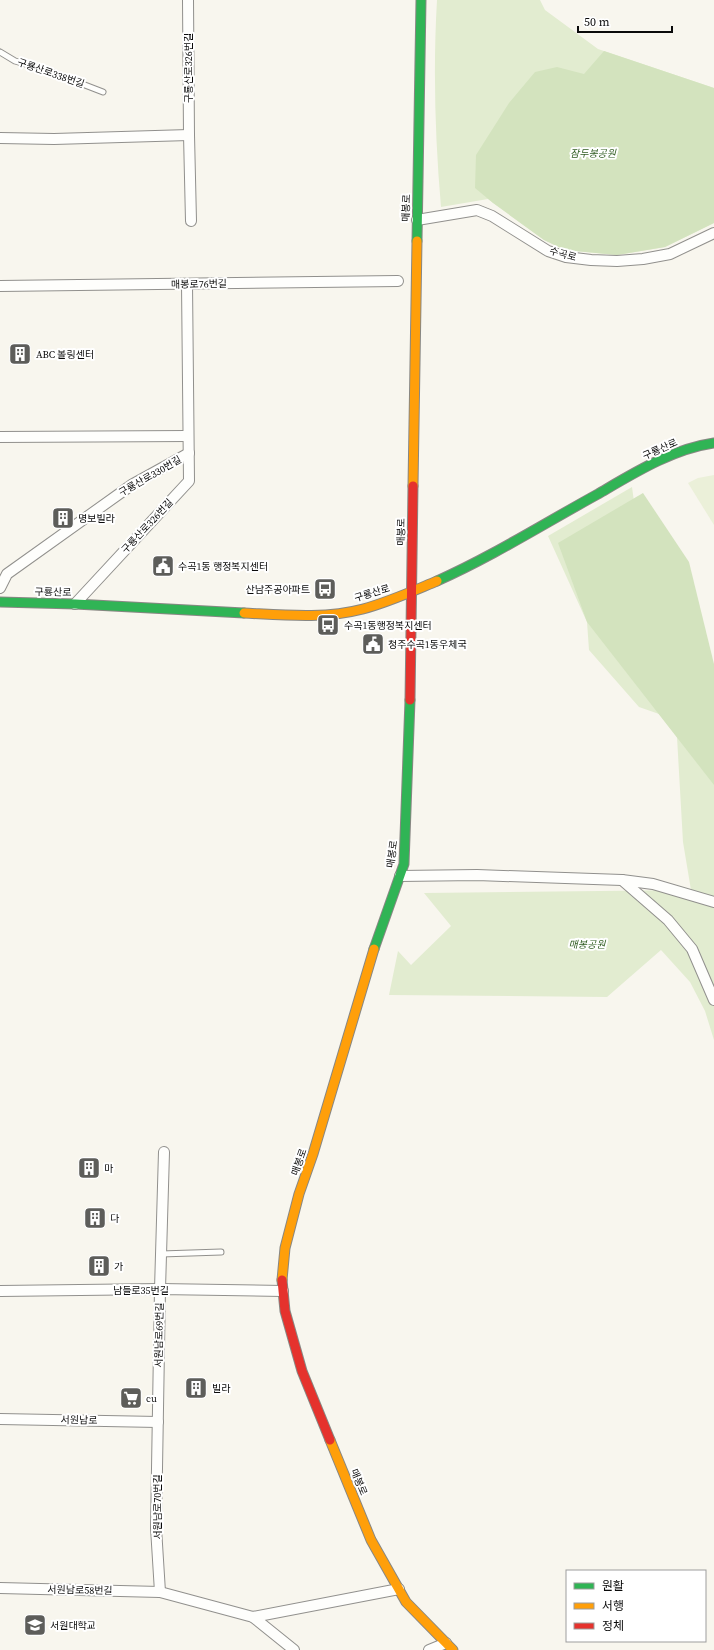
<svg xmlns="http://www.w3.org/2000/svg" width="714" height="1650" font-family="'Source Serif 4','Noto Sans KR',serif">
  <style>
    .green { fill: #e2ecd0 }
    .forest { fill: #d3e3be }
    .pitch { fill: #ebf0d9 }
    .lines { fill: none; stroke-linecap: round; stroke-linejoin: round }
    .lane-casing { stroke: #91908d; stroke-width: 7 }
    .street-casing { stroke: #91908d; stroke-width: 12 }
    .fast-casing { stroke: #888783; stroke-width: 11 }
    .slow-casing { stroke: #888783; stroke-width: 11 }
    .jam-casing { stroke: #888783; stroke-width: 11 }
    .lane { stroke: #fefefc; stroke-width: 5 }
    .street { stroke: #fefefc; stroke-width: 10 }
    .fast { stroke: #30b455; stroke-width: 9 }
    .slow { stroke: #ff9f0a; stroke-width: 9 }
    .jam { stroke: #e5322d; stroke-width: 9 }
    .labels { text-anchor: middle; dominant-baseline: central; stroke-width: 4; stroke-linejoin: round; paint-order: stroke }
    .street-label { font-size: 10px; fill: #0a0a0a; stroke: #fff }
    .park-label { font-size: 10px; font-style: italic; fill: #2f5c21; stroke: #fff }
    .poi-label { font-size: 10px; fill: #0a0a0a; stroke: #fff; text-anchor: start }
  </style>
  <rect width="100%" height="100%" fill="#f8f6ee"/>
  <g class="green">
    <path d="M 437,0 L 540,0 L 545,10 L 598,49 L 714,88 L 714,223 L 665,247 L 617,255 L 565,250 L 544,240 L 488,199 L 441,207 C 435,138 433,69 437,0 Z"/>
    <polygon points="632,487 656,661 714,690 714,1040 705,1011 690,982 661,950 607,997 389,995 398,951 411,965 451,926 424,893 691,890 683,842 677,737 659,714 639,707 589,650 587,622 548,536"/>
  </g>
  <g class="forest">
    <polygon points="604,51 714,88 714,223 665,247 617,255 565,250 544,240 493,203 475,188 476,155 509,103 535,72 557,67 584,74"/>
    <polygon points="643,493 689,562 714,664 714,785 587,622 558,543"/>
  </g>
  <polygon class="pitch" points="714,475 714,525 688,483 698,478"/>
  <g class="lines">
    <g class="lane-casing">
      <g id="lane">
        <polyline points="0,52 15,61 46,70 103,92"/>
        <polyline points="161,1254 221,1252"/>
      </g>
    </g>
    <g class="street-casing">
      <g id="street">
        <polyline points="188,0 189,135 191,221"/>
        <polyline points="0,138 54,139 189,135"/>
        <polyline points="417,220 477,210 492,216 548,251 566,257 591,260 617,261 643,259 670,254 714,233"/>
        <polyline points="0,286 398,281"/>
        <polyline points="0,437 188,436"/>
        <polyline points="0,588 7,574 133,484 189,453"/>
        <polyline points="75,604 189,481 187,284"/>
        <polyline points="400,876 477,875 622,880 653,884 714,902"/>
        <polyline points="622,880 668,920 692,949 714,1000"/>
        <polyline points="0,1291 160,1289 283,1291"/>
        <polyline points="0,1419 158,1422"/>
        <polyline points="0,1588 160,1592 253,1617 294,1650"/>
        <polyline points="160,1592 156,1528 160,1289 164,1152"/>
        <polyline points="253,1617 399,1589"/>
        <polyline points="429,1650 446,1643"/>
      </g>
    </g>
    <g class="fast-casing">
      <g id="fast">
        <polyline points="417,241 421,0"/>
        <path d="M 437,581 C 493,556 545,523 598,494 C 634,473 672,449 714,443"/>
        <polyline points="0,602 75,604 244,613"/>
        <polyline points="374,949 404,864 410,700"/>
      </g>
    </g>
    <g class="slow-casing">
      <g id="slow">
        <polyline points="413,486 417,241"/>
        <path d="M 244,613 C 284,615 325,619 363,609 C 389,602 413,591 437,581"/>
        <polyline points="282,1280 285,1248 299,1194 313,1154 374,949"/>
        <polyline points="330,1440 371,1540 406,1602 453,1650"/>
      </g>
    </g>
    <g class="jam-casing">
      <g id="jam">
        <polyline points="410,700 413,486"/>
        <polyline points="282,1280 285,1311 302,1371 330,1440"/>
      </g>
    </g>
    <use href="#lane" class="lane"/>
    <use href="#street" class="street"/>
    <use href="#fast" class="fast"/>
    <use href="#slow" class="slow"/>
    <use href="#jam" class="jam"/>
  </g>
  <defs>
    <g id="building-square" transform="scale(1.15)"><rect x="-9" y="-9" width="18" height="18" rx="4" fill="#5d5d5a" stroke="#fff"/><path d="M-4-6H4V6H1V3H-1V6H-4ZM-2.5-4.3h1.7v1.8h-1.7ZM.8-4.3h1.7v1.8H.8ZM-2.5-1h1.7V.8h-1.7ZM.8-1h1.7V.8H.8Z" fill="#fff"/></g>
    <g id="civic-square" transform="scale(1.15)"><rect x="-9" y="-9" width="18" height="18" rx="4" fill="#5d5d5a" stroke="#fff"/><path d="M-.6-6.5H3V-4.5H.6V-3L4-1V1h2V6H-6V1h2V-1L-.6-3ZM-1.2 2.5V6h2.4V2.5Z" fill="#fff"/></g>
    <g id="bus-square" transform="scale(1.15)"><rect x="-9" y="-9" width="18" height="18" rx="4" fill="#5d5d5a" stroke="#fff"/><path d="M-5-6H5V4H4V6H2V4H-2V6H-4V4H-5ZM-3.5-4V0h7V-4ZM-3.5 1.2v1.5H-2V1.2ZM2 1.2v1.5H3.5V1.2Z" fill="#fff"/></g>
    <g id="supermarket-square" transform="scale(1.15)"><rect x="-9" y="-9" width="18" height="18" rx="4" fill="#5d5d5a" stroke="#fff"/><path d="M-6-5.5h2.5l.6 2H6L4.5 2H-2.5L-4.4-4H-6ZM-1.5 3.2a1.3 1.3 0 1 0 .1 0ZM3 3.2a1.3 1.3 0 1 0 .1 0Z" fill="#fff"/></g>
    <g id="university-square" transform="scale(1.15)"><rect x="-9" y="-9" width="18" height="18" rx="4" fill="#5d5d5a" stroke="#fff"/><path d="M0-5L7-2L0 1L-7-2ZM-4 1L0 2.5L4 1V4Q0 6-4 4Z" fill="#fff"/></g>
  </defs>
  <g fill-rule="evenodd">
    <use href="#building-square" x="20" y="354"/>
    <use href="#building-square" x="63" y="518"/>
    <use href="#civic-square" x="163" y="566"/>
    <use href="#bus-square" x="325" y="589"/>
    <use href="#bus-square" x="328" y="625"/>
    <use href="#civic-square" x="373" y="644"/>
    <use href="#building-square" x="89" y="1168"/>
    <use href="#building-square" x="95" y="1218"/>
    <use href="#building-square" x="99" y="1266"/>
    <use href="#building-square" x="196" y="1388"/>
    <use href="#supermarket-square" x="131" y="1398"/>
    <use href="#university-square" x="35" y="1625"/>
  </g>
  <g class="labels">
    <g class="street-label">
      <text transform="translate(188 68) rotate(-90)">구룡산로326번길</text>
      <text transform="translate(51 73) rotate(19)">구룡산로338번길</text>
      <text transform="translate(406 208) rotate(-88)">매봉로</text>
      <text transform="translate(563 254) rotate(15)">수곡로</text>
      <text transform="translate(199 284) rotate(-1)">매봉로76번길</text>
      <text transform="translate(660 449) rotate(-24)">구룡산로</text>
      <text transform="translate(150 476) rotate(-30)">구룡산로330번길</text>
      <text transform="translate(147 526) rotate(-47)">구룡산로326번길</text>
      <text transform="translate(401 532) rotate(-89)">매봉로</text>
      <text transform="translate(53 592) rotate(1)">구룡산로</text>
      <text transform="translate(372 593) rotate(-17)">구룡산로</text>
      <text transform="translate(392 854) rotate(-82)">매봉로</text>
      <text transform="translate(299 1162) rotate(-71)">매봉로</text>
      <text x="141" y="1290">남들로35번길</text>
      <text transform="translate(159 1335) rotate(-89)">서원남로69번길</text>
      <text transform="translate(79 1420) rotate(1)">서원남로</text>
      <text transform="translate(359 1482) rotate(67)">매봉로</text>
      <text transform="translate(157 1507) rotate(-90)">서원남로70번길</text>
      <text transform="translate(80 1590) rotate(1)">서원남로58번길</text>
    </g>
    <g class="park-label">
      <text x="593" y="153">잠두봉공원</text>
      <text x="587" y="944">매봉공원</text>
    </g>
    <g class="poi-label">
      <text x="36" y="354">ABC 볼링센터</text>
      <text x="78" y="518">명보빌라</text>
      <text x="178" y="566">수곡1동 행정복지센터</text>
      <text x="310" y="589" text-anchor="end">산남주공아파트</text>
      <text x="344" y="625">수곡1동행정복지센터</text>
      <text x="388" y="644">청주수곡1동우체국</text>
      <text x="104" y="1168">마</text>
      <text x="110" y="1218">다</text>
      <text x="114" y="1266">가</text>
      <text x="212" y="1388">빌라</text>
      <text x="146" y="1398">cu</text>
      <text x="50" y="1625">서원대학교</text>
    </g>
  </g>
  <rect x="566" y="1570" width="140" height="72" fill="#ffffff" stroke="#9d9d9d"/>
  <rect x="574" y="1583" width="20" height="6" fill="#30b455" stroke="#9d9d9d"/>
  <text x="602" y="1590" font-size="12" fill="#0a0a0a">원활</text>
  <rect x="574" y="1603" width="20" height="6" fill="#ff9f0a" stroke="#9d9d9d"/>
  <text x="602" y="1610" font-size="12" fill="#0a0a0a">서행</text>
  <rect x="574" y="1623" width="20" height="6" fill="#e5322d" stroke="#9d9d9d"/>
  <text x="602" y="1630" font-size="12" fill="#0a0a0a">정체</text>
  <path d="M578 26v6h94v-6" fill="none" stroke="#0a0a0a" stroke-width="2"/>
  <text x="584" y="26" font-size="12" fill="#0a0a0a" stroke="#ffffff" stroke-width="3" paint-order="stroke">50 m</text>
</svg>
